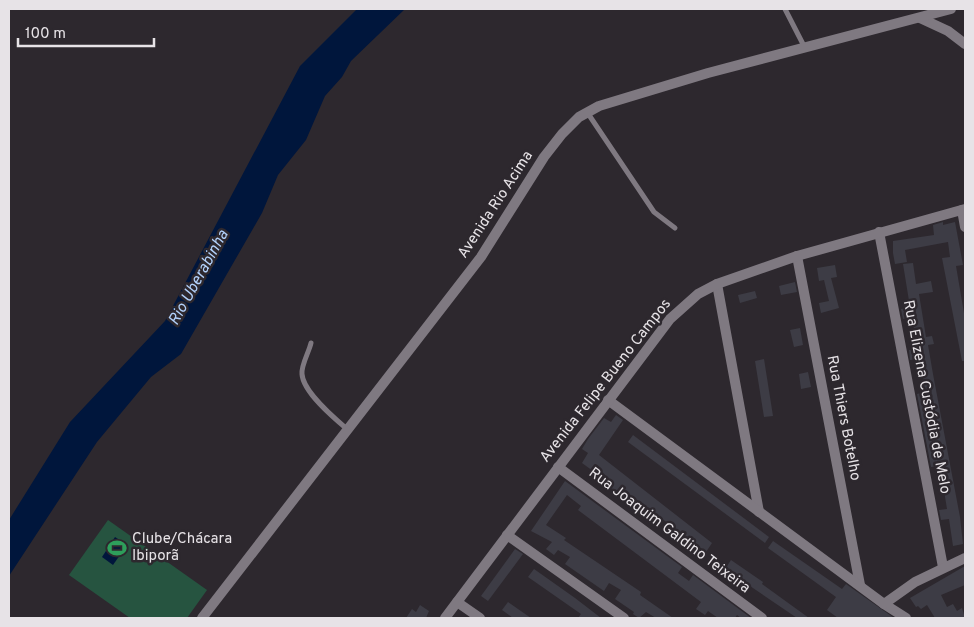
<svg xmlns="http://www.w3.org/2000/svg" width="974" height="627" font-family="Overpass,sans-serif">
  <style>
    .green { fill: #265440 }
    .water { fill: #00163c }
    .building { fill: #3d3c45 }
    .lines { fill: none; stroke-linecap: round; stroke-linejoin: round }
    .lane { stroke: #7f7981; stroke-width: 5 }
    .street { stroke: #7f7981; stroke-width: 10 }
    .labels { text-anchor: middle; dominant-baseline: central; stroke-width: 5; stroke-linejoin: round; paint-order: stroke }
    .street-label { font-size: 15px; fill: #e7e3e7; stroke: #2d282e }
    .poi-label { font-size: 15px; fill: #e7e3e7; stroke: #2d282e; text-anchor: start }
    .water-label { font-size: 16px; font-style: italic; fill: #b2d1fb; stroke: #2d282e }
  </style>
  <rect width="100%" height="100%" fill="#2d282e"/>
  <polygon class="green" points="108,520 207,590 187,618 130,618 69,575"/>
  <g class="water">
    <polygon points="357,9 405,9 351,61 342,77 325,96 306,140 278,175 262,213 181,354 151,377 97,442 9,576 9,520 70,422 165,321 300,66"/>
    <polygon points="115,537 127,545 113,565 102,557"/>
  </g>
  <g class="building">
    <polygon points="943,222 943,225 955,222 963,265 956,266 965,319 965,361 962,361 942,258 950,257 948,242 905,250 907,262 895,264 893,253 893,241 934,235 933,225"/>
    <polygon points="913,263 916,284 931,281 933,292 919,294 926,337 932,336 934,344 928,345 933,374 960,517 963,544 953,546 949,519 941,520 939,510 947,509 940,466 931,467 917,394 925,392 920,359 910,360 909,350 917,349 912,317 903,319 901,309 910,307 903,264"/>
    <polygon points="835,265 837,277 831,278 839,308 821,313 819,303 829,301 824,280 819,281 817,268"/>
    <polygon points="795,282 797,292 781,295 779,286"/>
    <polygon points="755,291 757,298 740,303 738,295"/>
    <polygon points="800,328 803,345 794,347 790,330"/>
    <polygon points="764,359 773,416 764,417 755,361"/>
    <polygon points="808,372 811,387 801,389 799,374"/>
    <polygon points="616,415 623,420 599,455 712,543 706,552 620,487 616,492 609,487 591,474 593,471 582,463 588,453 582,449 588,439 604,418 611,422"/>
    <polygon points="633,435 769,537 765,543 628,442"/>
    <polygon points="565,481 682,567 678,573 689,581 693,575 751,618 741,618 737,615 735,618 718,618 708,611 705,615 696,609 701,602 578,510 581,506 567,495 546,525 566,538 564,540 641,592 640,595 673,618 656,618 646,612 639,618 633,614 634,612 615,599 621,590 609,583 604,591 565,564 570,557 558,550 554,555 546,549 552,542 531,531"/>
    <polygon points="773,541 842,589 846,584 894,618 838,618 827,610 836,597 768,548"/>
    <polygon points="515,549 523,554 488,601 481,596"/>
    <polygon points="731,560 763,582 762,584 809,618 797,618 725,569"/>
    <polygon points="965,566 965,585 941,595 947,607 953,604 957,611 962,608 965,618 935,618 927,605 921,609 918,606 916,607 910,598"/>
    <polygon points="534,569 575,598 601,618 578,618 581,614 528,577"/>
    <polygon points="508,602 518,609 531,618 513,618 502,610"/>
    <polygon points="420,605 429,611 426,618 406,618 412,609 416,612"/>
  </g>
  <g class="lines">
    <g class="lane">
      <polyline points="785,9 805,48"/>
      <polyline points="587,112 654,212 675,228"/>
      <path d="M 311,343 C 309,352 301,365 302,374 C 303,392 334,418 347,429"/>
    </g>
    <g class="street">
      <polyline points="920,18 948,31 965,44"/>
      <polyline points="962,210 965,227"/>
      <polyline points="879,232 943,567"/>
      <polyline points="797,256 860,585"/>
      <polyline points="717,284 759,512"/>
      <polyline points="608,400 884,604 906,618"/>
      <polyline points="558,467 762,618"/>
      <polyline points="507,535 624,618"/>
      <polyline points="457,602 480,618"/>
      <polyline points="884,604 915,582 965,558"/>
      <polyline points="202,618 481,257 544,157 562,134 579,117 599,106 708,73 951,9"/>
      <polyline points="445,618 670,319 698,294 717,284 797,256 965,209"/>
    </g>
  </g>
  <defs>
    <g id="stadium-bare" transform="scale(1.5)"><path d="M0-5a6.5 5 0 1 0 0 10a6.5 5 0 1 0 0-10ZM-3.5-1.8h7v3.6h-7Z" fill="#2e9e5b" stroke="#2d282e" stroke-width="2.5" paint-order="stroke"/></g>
  </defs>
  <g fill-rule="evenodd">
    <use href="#stadium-bare" x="117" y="548"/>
  </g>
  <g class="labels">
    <g class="street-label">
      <text transform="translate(496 205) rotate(-57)">Avenida Rio Acima</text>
      <text transform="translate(606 381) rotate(-52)">Avenida Felipe Bueno Campos</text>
      <text transform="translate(926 397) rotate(79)">Rua Elizena Custódia de Melo</text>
      <text transform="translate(843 418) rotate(79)">Rua Thiers Botelho</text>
      <text transform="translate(669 531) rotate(37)">Rua Joaquim Galdino Teixeira</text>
    </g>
    <g class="poi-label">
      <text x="132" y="539">Clube/Chácara<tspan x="132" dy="17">Ibiporã</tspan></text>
    </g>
    <g class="water-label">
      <text transform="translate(199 278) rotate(-61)">Rio Uberabinha</text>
    </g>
  </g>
  <rect width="974" height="627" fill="none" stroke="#e7e3e7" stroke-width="20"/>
  <path d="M18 38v8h136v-8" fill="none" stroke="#e7e3e7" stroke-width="2.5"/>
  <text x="25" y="38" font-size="15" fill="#e7e3e7" stroke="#2d282e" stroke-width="4" paint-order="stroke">100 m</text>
</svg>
